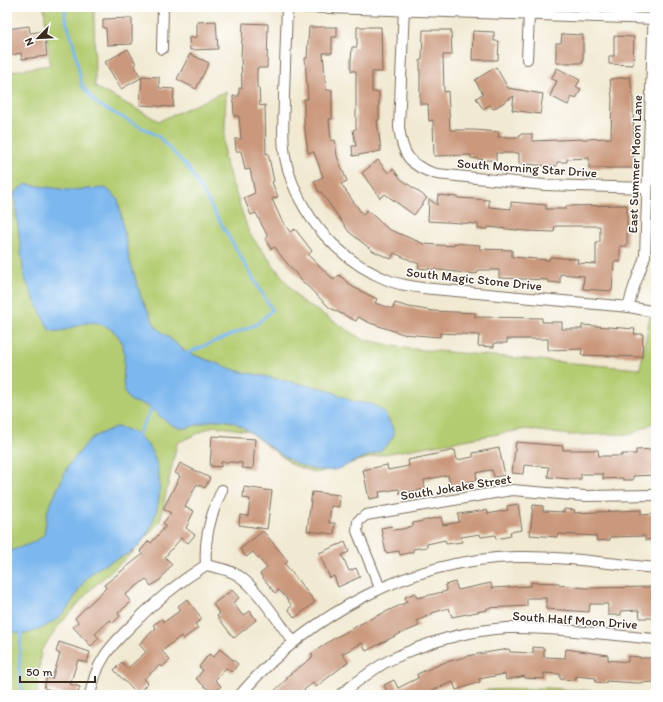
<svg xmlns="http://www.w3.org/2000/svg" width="663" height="702" font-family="Itim,sans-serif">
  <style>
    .green { fill: #b4cc71; stroke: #787b48 }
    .water { fill: #7cb7ee; stroke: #5c7086 }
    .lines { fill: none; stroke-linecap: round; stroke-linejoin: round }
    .stream { stroke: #7cb7ee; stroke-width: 3 }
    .building { fill: #ca987b }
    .minor-casing { stroke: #7b6d5d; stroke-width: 12 }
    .minor { stroke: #fff; stroke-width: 10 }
    .labels { text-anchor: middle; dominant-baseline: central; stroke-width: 3; stroke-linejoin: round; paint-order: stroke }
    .street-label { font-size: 13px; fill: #3b2a1e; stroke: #fff }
  </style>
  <rect width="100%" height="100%" fill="#fff"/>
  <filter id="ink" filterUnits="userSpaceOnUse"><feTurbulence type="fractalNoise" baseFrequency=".025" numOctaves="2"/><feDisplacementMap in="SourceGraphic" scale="8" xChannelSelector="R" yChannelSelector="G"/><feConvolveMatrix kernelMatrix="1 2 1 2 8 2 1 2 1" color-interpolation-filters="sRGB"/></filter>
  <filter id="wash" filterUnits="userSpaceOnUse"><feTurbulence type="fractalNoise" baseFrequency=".012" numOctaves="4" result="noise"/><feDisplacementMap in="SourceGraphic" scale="16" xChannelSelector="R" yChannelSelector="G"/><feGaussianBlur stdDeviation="0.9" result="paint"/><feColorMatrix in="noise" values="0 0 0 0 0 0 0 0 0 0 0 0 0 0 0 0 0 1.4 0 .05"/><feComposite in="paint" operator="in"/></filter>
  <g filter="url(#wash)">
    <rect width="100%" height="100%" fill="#f1e9d2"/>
    <g class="green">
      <polygon points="44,7 94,7 95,87 159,121 226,91 224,158 249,233 300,300 362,339 403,348 640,369 651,311 656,312 656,421 632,434 568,435 526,429 379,455 316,473 293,465 248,431 214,426 177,443 160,521 132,553 92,588 59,625 41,651 37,695 7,695 7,448 11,442 11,359 7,358 7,72 50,65"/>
      <polygon points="546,688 624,693 635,695 471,695 488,690"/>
    </g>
    <g class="water">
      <path d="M 25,184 L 68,190 L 106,188 L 118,199 L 129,257 L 141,297 L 156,327 L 186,352 L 238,371 L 326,389 L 355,402 L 372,404 L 383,411 L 392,426 L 394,435 C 383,454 374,453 355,461 C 348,464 342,469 333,470 C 302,473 282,455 258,438 C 250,432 241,425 232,422 C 212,416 203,425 185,428 C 173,430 158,414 149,407 C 144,403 135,404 130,400 C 112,384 139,346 109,328 C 84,312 69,337 49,330 L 24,277 L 14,194 Z"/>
      <path d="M 115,427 C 171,432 170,518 135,549 C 126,557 105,562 93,572 C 81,582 76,597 67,609 C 56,622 39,632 23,634 C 18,634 13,631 8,629 L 7,628 L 7,553 C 22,545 31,546 44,535 L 47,512 L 68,466 L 91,438 Z"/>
    </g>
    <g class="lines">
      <g class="stream">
        <polyline points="65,7 65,16 74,46 82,86 97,104 158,136 189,169 272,310 257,324 185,354"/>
        <polyline points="137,436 153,406"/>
        <polyline points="23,695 19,669 21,634 23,631"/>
      </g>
    </g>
    <g id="blocks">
      <g class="building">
        <polygon points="132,18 132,44 107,45 106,28 103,28 103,19"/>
        <polygon points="216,21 218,49 190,50 189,38 197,37 197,22"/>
        <polygon points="243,23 268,24 267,68 257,68 257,88 259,88 260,106 265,105 266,154 268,153 274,181 272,182 278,197 272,199 281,219 290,232 295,229 312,251 308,255 334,280 339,275 353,287 377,299 375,303 393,309 395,303 409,307 433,311 475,313 475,317 542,318 542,322 562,322 562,329 582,329 582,325 635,329 634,334 643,334 642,357 581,355 582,349 548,350 548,339 507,339 507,343 494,343 494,347 478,346 479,335 440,333 440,337 403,334 370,323 358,317 356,321 330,308 301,280 281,256 275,247 271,249 265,238 268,237 256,213 251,215 244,198 255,193 250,169 245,170 241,151 236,151 235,139 241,139 239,116 234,116 233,96 239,96 239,88 242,88 241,56"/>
        <polygon points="29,26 30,33 44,31 47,56 22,59 21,53 7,56 7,29"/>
        <polygon points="309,27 337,27 337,37 332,37 332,53 323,53 326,90 332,90 332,119 329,119 331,141 335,140 337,156 347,181 341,184 363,215 367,210 388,229 424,244 454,246 454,243 480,245 479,249 512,250 512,257 549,260 550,257 578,259 577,263 596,264 596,242 600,242 600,226 555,226 554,232 526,231 488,227 488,229 478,229 478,224 428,221 429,199 437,205 438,195 458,197 458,198 489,200 489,207 511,209 511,202 546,205 546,209 566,209 566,206 627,205 627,246 620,246 620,262 614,262 612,291 583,289 584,276 560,274 560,283 548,282 548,280 499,278 499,270 478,270 477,274 418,268 419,264 394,253 391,259 373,251 349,232 321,192 319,192 314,181 323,177 314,152 308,153 304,123 304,99 308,99 305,58 307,58"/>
        <polygon points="357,27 381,27 382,72 372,72 372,92 379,92 379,120 377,120 381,151 353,156 352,146 356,146 353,130 356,129 356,71 351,71 351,60 352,47 357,47"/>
        <polygon points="423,30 451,30 452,55 443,55 444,92 448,91 450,130 474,130 499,132 498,137 520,137 520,134 532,134 532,141 611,138 612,98 610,79 630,77 633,99 634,168 589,168 589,158 567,159 567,162 557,162 557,166 519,164 519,153 496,153 496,161 471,158 471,155 434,156 433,120 429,121 428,104 420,104 420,60 422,60"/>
        <polygon points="473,31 494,32 494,41 499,41 498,60 472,60"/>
        <polygon points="562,34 583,35 583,63 556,63 556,43 561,43"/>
        <polygon points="614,36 634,37 633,65 609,64 609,56 614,56"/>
        <polygon points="128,49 136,64 134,65 141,78 121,89 105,62"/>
        <polygon points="190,54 209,63 196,89 177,79"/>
        <polygon points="496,67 508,88 543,94 540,114 512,110 514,96 493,109 490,105 483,109 476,98 483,94 475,80"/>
        <polygon points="557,68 580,80 576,87 581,89 576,99 572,97 568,105 550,96 557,81 551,79"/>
        <polygon points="142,76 159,77 159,88 174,89 173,107 140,105"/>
        <polygon points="378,160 388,173 393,169 401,179 427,198 414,215 385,194 380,198 362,173"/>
        <polygon points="212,436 255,439 253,469 242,468 242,463 232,462 221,462 221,467 210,466"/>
        <polygon points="516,442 563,446 563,450 598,450 599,456 622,456 622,454 636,454 636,450 656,449 656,475 633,476 633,480 623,480 623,478 603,479 603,474 581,474 581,479 570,479 548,477 549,467 524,465 523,474 512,473"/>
        <polygon points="499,448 505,475 494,477 492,470 484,471 476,473 477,480 450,485 448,475 424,480 425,489 400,494 399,489 379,492 380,497 369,499 363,470 387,465 388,470 409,466 408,460 455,450 457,460 473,457 473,453"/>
        <polygon points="180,463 210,478 205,488 197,484 185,507 194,511 186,528 195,535 188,543 181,538 165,557 172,564 160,580 151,586 146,579 125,595 131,602 118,613 120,616 113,623 110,620 95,634 99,638 91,646 73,627 78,622 75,618 106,588 104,585 143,554 140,551 149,541 151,543 166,526 163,523 171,513 163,509 180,476 175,473"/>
        <polygon points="244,487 272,491 267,529 239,525 240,515 248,516 250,499 243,498"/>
        <polygon points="312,492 340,495 339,507 331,506 329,523 335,523 334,534 307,531"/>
        <polygon points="518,504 522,530 510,532 511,536 496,539 495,535 481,537 480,534 461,537 462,542 446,544 445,540 427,544 427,547 413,549 413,552 400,555 399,551 386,553 381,528 392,526 393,530 402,529 413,526 413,523 441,517 443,525 459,522 458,514 487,510 488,514 508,510 507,506"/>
        <polygon points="533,505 543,506 543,511 564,512 564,509 575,510 574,513 641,510 641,515 656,514 656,539 645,540 645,536 610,537 610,540 597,541 596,536 558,534 557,537 530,535"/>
        <polygon points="263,531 288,561 285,564 315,602 295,618 288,609 292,606 286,598 279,590 275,593 260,574 267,568 253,552 246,557 240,549"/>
        <polygon points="345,542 349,552 342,555 349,571 356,568 360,577 338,587 334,576 330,578 319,553"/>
        <polygon points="455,582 458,590 491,583 492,588 531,586 531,582 559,583 559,585 585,588 651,587 652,595 656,595 656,618 640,618 639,610 621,611 621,615 608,615 608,604 590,604 589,612 546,609 546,598 527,598 527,606 487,608 487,610 452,617 449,608 432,613 432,614 417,621 419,626 397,635 366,651 362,643 342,654 348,662 316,687 313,683 297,695 270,695 288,678 286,677 313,657 311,654 333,639 368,620 407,602 405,597 415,593 417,598 447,591 445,585"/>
        <polygon points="232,590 239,598 233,603 243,616 250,611 256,620 234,638 217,616 220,614 213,604"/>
        <polygon points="187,599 202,619 195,624 198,628 183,639 181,636 162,651 170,660 162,667 160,665 144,679 148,683 137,694 114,670 122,662 127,669 146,652 139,644 156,628 153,625 162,619 164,622 181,610 178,606"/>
        <polygon points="59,642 90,652 87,663 78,660 70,684 80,687 77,695 67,695 44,688 47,677 52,679 60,654 56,652"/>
        <polygon points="533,647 544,648 544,657 565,658 566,649 608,655 608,660 628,662 628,656 640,657 639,658 656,658 656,682 637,683 606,681 606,683 595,682 596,678 576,676 576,680 560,679 560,674 544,673 544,679 525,678 525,676 506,680 505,674 479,679 480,682 456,690 453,682 420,695 384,695 388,693 384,685 394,680 398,688 418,678 417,674 443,663 472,655 509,649 510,652 533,653"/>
        <polygon points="220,649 238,664 232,672 226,668 215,680 221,686 214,694 196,679 203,670 199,667 209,654 213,657"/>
      </g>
    </g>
  </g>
  <g filter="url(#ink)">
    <use href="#blocks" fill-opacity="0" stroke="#7b6d5d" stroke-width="1"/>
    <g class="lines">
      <g class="minor-casing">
        <g id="minor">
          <path d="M 287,7 C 286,36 285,66 284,95 C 284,117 281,140 286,162 C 299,216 339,261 390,281 C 400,285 412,286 422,288 L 629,307 L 656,312"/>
          <polyline points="299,7 656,19"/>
          <path d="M 404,7 L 399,127 C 402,154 410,167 437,174 L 544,185 L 647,188"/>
          <polyline points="162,49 163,7"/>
          <polyline points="527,59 529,15"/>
          <path d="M 629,307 C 631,289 640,274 645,256 L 654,7"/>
          <path d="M 206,565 C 204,540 211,513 222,490"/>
          <polyline points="380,588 357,531 358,521 366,515 512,490 584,496 656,495"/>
          <path d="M 90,695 C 93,682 96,669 104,657 C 110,647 119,638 128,629 C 152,604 177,583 206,565 C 218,568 229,569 239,576 C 257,588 279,623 293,641"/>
          <path d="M 240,695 C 309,614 410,559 518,557 C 564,556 610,564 656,568"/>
          <path d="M 340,695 C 356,683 372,669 390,660 C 424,643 468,630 507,628 C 557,627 607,635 656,639"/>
        </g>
      </g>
      <use href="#minor" class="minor"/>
    </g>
  </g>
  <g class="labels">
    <g class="street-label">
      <text transform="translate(635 164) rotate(-88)">East Summer Moon Lane</text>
      <text transform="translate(527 168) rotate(4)">South Morning Star Drive</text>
      <text transform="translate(474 279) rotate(6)">South Magic Stone Drive</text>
      <text transform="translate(456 487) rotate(-9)">South Jokake Street</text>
      <text transform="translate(575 620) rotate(4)">South Half Moon Drive</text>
    </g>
  </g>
  <rect width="663" height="702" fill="none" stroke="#fff" stroke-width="24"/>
  <g transform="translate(38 38) rotate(246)" stroke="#ffffff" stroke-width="3" paint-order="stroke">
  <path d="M0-3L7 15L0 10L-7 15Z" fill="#3b2a1e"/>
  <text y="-6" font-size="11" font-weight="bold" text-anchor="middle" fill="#3b2a1e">N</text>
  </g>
  <path d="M20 676v6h75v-6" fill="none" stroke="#3b2a1e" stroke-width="2"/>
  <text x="26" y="676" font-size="12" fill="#3b2a1e" stroke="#ffffff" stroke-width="3" paint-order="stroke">50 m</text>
</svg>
